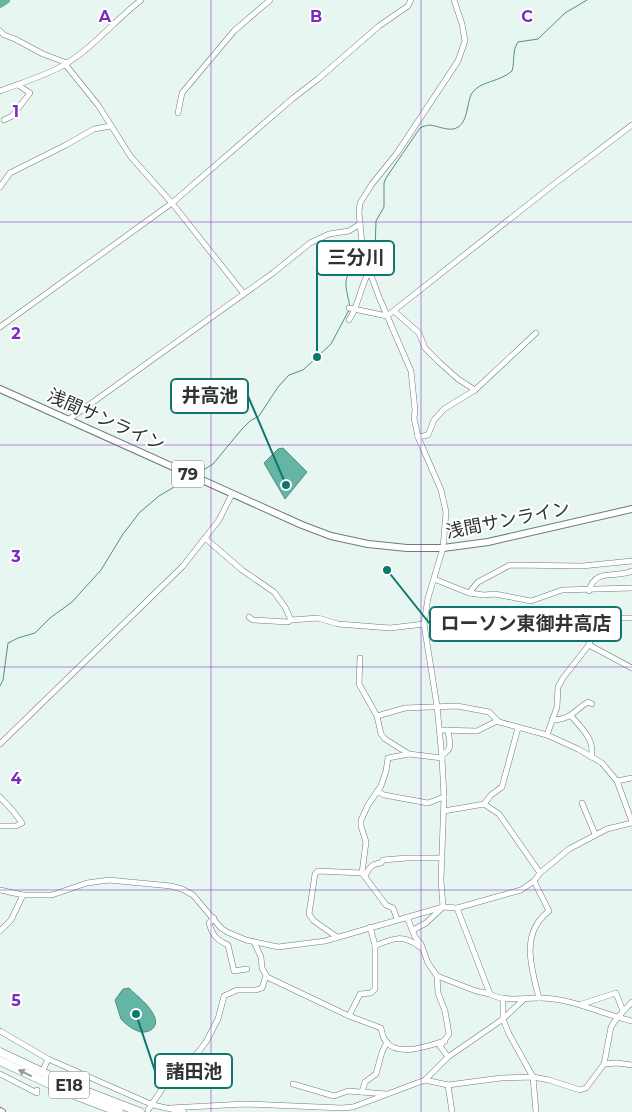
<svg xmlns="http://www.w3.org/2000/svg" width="632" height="1112" font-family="Montserrat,'Noto Sans JP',sans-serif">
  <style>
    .water { fill: #64b5a3; stroke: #548f82 }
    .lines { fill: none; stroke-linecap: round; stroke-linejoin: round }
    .stream { stroke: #548f82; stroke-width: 1 }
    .river { stroke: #64b5a3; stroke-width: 8 }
    .minor-casing { stroke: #6e7c78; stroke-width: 6 }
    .major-casing { stroke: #6e7c78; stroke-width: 8 }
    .highway-casing { stroke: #6e7c78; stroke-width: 9 }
    .minor { stroke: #fff; stroke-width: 5 }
    .major { stroke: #fff; stroke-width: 6 }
    .highway { stroke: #fff; stroke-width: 8 }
    .oneway { fill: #979a9a }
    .grid { fill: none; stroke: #7b2cbf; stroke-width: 1; stroke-opacity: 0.55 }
    .labels { text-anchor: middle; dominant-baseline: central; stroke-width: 4; stroke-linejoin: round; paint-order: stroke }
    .shield { fill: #fff; stroke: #6d7271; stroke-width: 1 }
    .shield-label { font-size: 16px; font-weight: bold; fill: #2f3534 }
    .street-label { font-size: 18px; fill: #2f3534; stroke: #fff }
    .grid-label { font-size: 16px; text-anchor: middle; font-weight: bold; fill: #7b2cbf; stroke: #fff; stroke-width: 4; stroke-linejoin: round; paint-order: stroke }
    .leader { fill: none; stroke: #0f766e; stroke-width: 2 }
    .callout-dot { fill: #0f766e; stroke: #fff; stroke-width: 2 }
    .callout { fill: #fff; stroke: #0f766e; stroke-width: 2 }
    .callout-label { font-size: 19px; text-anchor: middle; font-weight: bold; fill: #2f3534 }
  </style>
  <rect width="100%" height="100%" fill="#e8f6f2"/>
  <g class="water">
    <polygon points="283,448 307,472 285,499 264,463 278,449"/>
    <path d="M 129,988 C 138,997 151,1006 155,1018 C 158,1027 150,1033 141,1032 C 135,1031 125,1024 121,1019 L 115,1000 L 123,989 Z"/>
  </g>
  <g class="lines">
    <g class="stream">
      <path d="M 366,260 L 371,258 L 375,252 L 376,221 L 384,207 L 384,183 L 386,178 L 420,128 C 422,127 427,125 430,125 C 437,126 446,130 453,129 C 469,126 466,103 472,93 C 480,81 500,82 512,71 C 515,61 512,50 518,42 L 538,39 L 565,13 L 587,0"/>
      <path d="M 350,307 C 346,285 339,275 363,262"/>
      <polyline points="197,474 213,464 242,429 250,421 259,416 278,387 289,375 303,370 331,344 349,310"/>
      <polyline points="0,686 3,680 8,643 18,638 35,633 50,618 72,602 101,570 123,534 140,512 159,496 191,477"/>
    </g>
    <polyline class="river" points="0,4 6,0"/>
    <g class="minor-casing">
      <g id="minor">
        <polyline points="0,31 4,35 15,39 43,54 67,63"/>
        <polyline points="65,64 98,105 131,157 172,203 244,294"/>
        <path d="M 0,91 C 21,83 45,76 64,65 C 93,48 115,20 141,0"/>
        <polyline points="178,113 182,93 234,31 270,0"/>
        <polyline points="4,120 12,116 30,93 18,85"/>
        <polyline points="0,187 10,173 66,145 94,129 111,126"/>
        <polyline points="349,308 387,316 553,185 632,125"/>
        <polyline points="394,311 419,333 425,348 439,362 458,379 475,390"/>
        <path d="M 349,320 C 359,305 360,287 369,272"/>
        <polyline points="0,327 172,203 292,99 318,79 379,26 408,6 411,0"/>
        <polyline points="68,420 273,273 310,243 329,234 349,231 360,224"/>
        <polyline points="418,437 428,435 434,420 444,409 475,390 536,333"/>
        <polyline points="205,538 242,570 274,592 285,607 291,620"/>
        <polyline points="434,579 469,593 484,595 495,594 531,601 562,590 632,588"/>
        <path d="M 589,591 C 595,567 616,579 632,571"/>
        <polyline points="469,593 478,582 510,565 582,566 632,561"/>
        <polyline points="249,617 253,620 288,622 291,620 318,618 338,624 390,628 424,624"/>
        <polyline points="537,618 632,618"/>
        <polyline points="589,645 632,668"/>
        <polyline points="360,658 359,684 377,716 381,734 385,739 409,754"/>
        <polyline points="377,716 405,708 457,706 489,712 499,722 547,735 578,749 602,763 617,781 632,822"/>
        <path d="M 571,716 C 581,727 596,741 591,757"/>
        <path d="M 552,720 C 572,719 572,712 588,702 L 592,704"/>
        <polyline points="439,730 477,731 497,721"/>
        <polyline points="547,735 557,707 558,687 563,678 588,646 601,617"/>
        <polyline points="0,744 183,566 219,520 232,494"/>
        <path d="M 442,755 C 454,748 449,743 448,730"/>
        <polyline points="617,781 632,778"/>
        <polyline points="377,791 384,795 428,803 444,797"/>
        <polyline points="0,797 13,811 22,823 16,826 0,826"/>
        <polyline points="582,803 595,834"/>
        <polyline points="484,804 491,795 502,787 518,728"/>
        <polyline points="444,811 484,804 499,814 540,873"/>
        <path d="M 365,876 C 369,868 371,864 381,863 L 383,860 L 407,858 L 442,858"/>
        <path d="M 534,881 L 549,911 C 520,933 531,967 539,998"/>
        <polyline points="0,890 23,895 52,895 87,883 109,880 171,886 182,889 193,895 221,928 227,932 246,940 278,947 325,941 443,907 457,908 521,890 534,881 540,873 569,849 607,829 632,823"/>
        <polyline points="443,907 441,880 444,797 442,758 437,706 424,624 428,598 443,548 446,512 441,490 418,437 414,418 415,410 411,371 379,297 363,253 359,213 360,203 372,184 397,153 458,61 465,41 462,24 454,0"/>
        <path d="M 457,908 L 490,994 C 504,1002 524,998 539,998 C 572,998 601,1014 632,1021"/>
        <polyline points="407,917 415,937 421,944 428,963 437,976 438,993 445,1011 449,1034 440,1046 448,1057"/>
        <path d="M 214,918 L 209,923 C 212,935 217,940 228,945 L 234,971 L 247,969"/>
        <polyline points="397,919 393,908 386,905 362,873 366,842 361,826 361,820 368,805 381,786 386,771 388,758 409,754 442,758"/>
        <polyline points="413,930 426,923 442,908"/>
        <polyline points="0,931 11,920 23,895"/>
        <polyline points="337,937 314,921 309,914 315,874 318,871 362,873"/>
        <path d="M 254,942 L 261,957 L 262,968 L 267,977 L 349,1016 L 381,1028 C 382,1033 383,1039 387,1043 C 401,1057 429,1045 445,1041"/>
        <path d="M 375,946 C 393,938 403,934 420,947"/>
        <polyline points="437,976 476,991 490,994"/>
        <polyline points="503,998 503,1019 509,1034 533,1077 536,1112"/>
        <polyline points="582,1004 616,993 623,1011"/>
        <polyline points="349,1016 360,994 371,993 375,989 375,945 370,927"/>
        <polyline points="0,1031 48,1059 153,1105 184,1112"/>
        <polyline points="604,1064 617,1063 632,1065"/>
        <polyline points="44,1068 48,1059"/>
        <polyline points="0,1074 37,1093 37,1090"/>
        <polyline points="425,1080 448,1085 501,1078 533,1077 549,1080 580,1090 586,1088 604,1064 611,1027 617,1018 632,1002"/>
        <polyline points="293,1084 334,1096 348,1091 386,1094"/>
        <polyline points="448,1085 452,1112"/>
        <polyline points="362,1092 365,1082 376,1074 382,1052 387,1042"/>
        <polyline points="170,1108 245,1104 342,1108 353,1107 425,1080 448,1057 503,1019 524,999"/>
        <polyline points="148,1110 164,1086 195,1056 206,1042 218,1019 224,996 237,990 256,990 262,988 266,976"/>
      </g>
    </g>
    <g class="major-casing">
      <g id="major">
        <polyline points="0,389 302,525 331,536 368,544 407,548 443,548 488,542 632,509"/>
        <polyline points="0,1111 2,1112"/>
      </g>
    </g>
    <g class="highway-casing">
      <g id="highway">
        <polyline points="0,1052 72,1086 140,1112"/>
        <polyline points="0,1061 69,1093 119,1112"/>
      </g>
    </g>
    <use href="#minor" class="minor"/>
    <use href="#major" class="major"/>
    <use href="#highway" class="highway"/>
  </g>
  <defs><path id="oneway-solid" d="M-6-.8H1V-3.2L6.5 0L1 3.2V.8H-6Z" transform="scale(1.25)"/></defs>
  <use class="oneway" href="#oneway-solid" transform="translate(25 1073) rotate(-154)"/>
  <path class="grid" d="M 211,0 L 211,1112M 421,0 L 421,1112M 0,222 L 632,222M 0,445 L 632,445M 0,667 L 632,667M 0,890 L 632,890"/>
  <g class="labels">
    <g class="shield">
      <rect x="172" y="460.5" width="32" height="27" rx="4"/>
      <rect x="49" y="1071.5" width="40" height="27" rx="4"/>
    </g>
    <g class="shield-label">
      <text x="188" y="474">79</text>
      <text x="69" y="1085">E18</text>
    </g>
    <g class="street-label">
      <text transform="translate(106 420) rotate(24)">浅間サンライン</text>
      <text transform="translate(508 520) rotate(-11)">浅間サンライン</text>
    </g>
  </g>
  <g class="grid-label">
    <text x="105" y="22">A</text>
    <text x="316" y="22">B</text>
    <text x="527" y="22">C</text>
    <text x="16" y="117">1</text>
    <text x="16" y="339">2</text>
    <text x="16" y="562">3</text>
    <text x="16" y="784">4</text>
    <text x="16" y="1006">5</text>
  </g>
  <path class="leader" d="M317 357L317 258M286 485L248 396M387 570L430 624M136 1014L155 1071"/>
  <g class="callout-dot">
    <circle cx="317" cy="357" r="5"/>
    <circle cx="286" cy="485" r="5"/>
    <circle cx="387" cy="570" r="5"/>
    <circle cx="136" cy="1014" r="5"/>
  </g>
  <g class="callout">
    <rect x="317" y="241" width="77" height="34" rx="5"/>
    <rect x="171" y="379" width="77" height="34" rx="5"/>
    <rect x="430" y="607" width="191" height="34" rx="5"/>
    <rect x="155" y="1054" width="77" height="34" rx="5"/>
  </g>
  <g class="callout-label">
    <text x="356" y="264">三分川</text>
    <text x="210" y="402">井高池</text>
    <text x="526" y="630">ローソン東御井高店</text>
    <text x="194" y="1078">諸田池</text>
  </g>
</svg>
